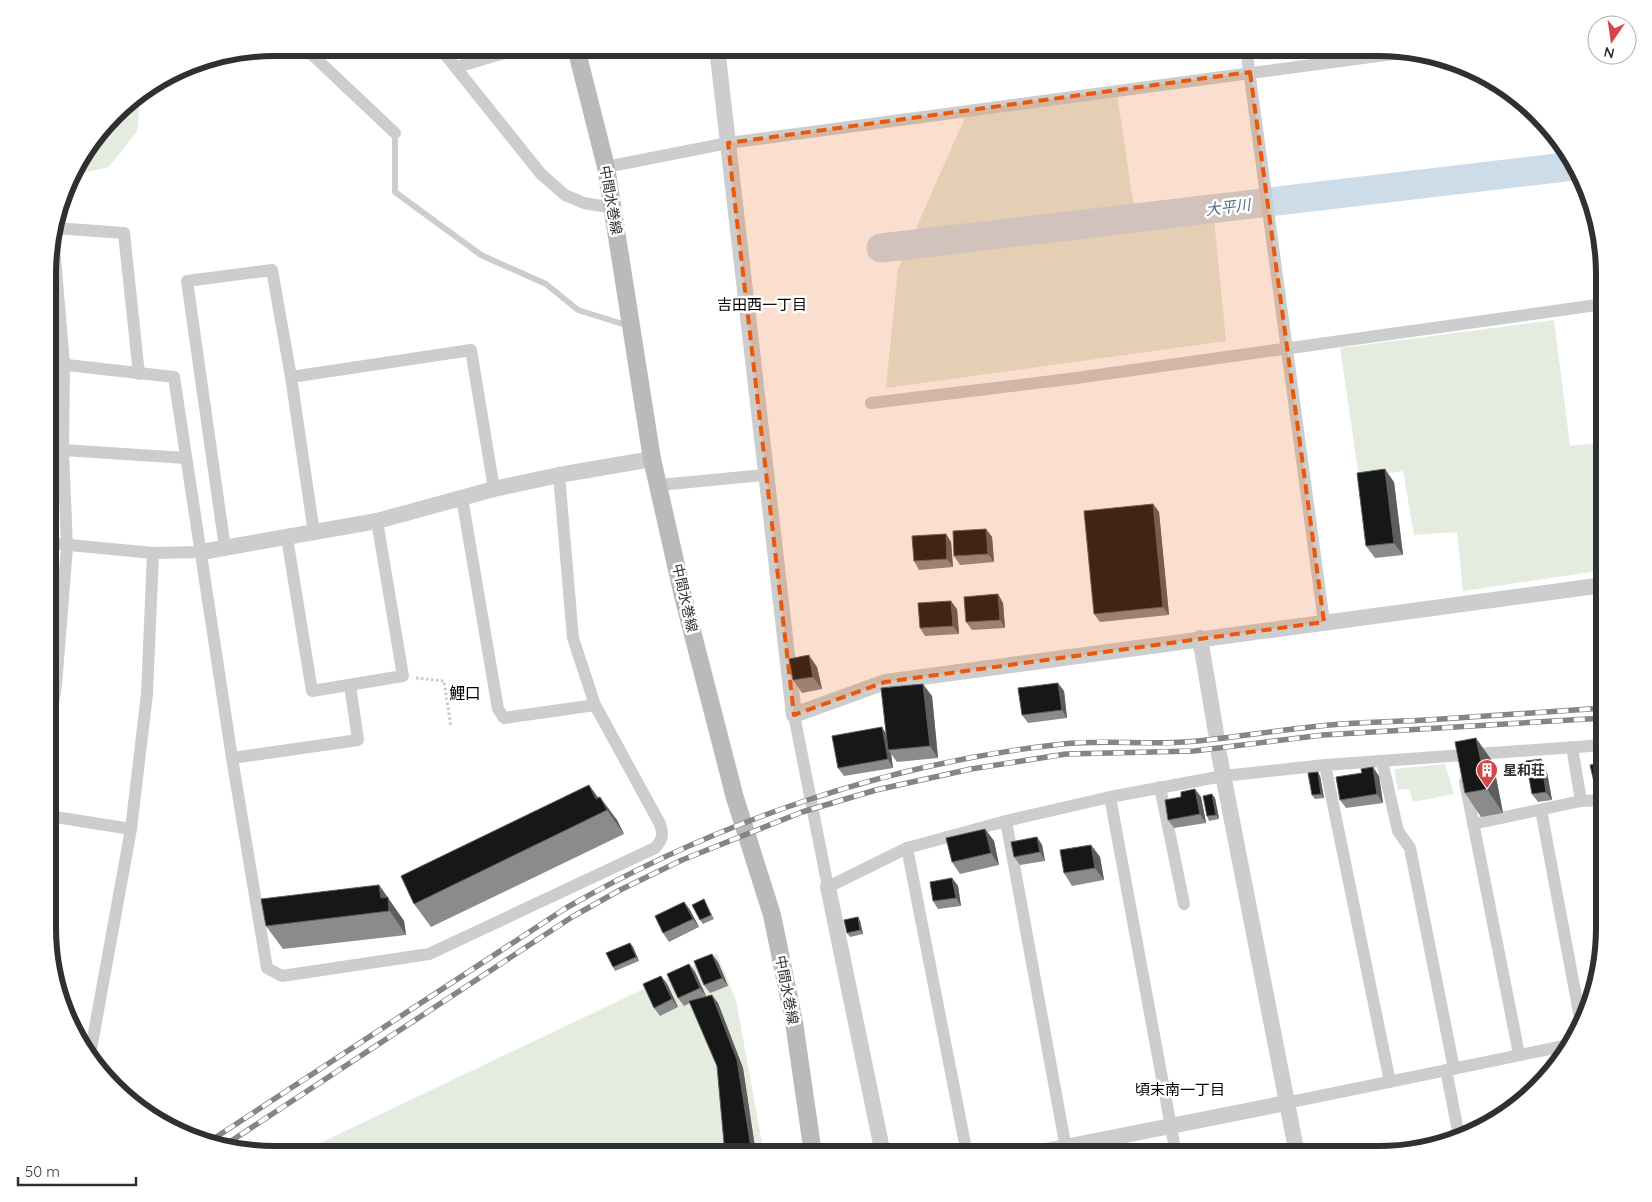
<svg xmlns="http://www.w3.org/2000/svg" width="1652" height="1202" font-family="Quicksand,'Noto Sans JP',sans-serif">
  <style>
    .green { fill: #e4ebdf }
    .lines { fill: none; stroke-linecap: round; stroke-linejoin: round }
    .river { stroke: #cddce9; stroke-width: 29 }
    .path { stroke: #cacaca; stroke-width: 3; stroke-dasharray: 2.5 2.5; stroke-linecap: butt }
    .service { stroke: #cdcdcd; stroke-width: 6 }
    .minor { stroke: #cdcdcd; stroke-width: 12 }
    .tertiary { stroke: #cdcdcd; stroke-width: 16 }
    .secondary { stroke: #bababa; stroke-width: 18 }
    .rail-casing { stroke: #858585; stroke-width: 5.5 }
    .rail { stroke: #fff; stroke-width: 4; stroke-dasharray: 11; stroke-linecap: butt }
    .wall { fill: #8b8b8b }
    .shaded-wall { fill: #5d5d5d }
    .building { fill: #171717; stroke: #5d5d5d }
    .marked { fill: #e8590c; fill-opacity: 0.2; stroke: #e8590c; stroke-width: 4; stroke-dasharray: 10 6; stroke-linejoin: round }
    .labels { text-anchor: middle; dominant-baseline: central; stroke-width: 5; stroke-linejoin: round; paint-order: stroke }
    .street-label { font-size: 14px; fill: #303030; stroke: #fff }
    .poi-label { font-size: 14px; font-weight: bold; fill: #303030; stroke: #fff; text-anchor: start }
    .water-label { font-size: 15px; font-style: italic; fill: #45698a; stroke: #fff }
    .neighbourhood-label { font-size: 15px; fill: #000; stroke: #fff }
    .quarter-label { font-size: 16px; fill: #000; stroke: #fff }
    .rim { fill: none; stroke: #303030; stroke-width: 6 }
  </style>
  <rect width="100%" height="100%" fill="#fff"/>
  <g class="green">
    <polygon points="1260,48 1297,48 1298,58 1261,60"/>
    <polygon points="141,94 137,131 109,167 70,176 124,104"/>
    <polygon points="1117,94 1137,228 1214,219 1226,341 886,388 898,269 967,113"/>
    <polygon points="1554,320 1570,446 1604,442 1604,570 1463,591 1457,532 1414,535 1403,471 1359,477 1340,348"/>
    <polygon points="1445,764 1454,794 1413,802 1409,789 1398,790 1394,769"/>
    <polygon points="717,954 736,1000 764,1154 297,1154"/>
  </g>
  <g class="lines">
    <polyline class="river" points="881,248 1574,166"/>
    <polyline class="path" points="416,678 444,681 451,727"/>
    <polyline class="service" points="395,133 395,192 481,255 546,284 578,310 629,326"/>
    <g class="minor">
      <polyline points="305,48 395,133"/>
      <polyline points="440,48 541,174 565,195 584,203 614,208"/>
      <polyline points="1246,48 1324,622"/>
      <polyline points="457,67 521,48"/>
      <polyline points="606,167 728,143 1408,52"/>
      <polyline points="55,228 124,233 139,374"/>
      <path d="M 49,363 L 174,377 L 232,758 L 267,968 L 282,976 L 429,954 L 655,848 C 662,840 664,835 660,824 L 595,705 L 573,638 L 559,475"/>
      <polyline points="291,377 314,533"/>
      <polyline points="871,403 1069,379 1604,304"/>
      <polyline points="63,450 186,458"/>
      <polyline points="659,485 765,475"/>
      <polyline points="462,498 498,709 504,718 595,705"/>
      <polyline points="287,538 312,691 403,676 377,521"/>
      <polyline points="49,543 153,553 201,552"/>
      <polyline points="225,548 187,281 272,270 291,377 471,350 494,489"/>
      <polyline points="794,715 828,887 907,848 1006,821 1110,797 1223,776 1325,765 1604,745"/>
      <polyline points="49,727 56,685 67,547 63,450 64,364 53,234"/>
      <polyline points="1572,747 1581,801"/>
      <polyline points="232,758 358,740 350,685"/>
      <polyline points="1382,761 1398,831 1410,848 1454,1069"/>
      <polyline points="1325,765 1390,1082"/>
      <polyline points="1465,782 1519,1054"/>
      <polyline points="1160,787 1184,904"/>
      <polyline points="1110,797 1176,1154"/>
      <polyline points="1541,810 1581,1023"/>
      <polyline points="49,816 131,829"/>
      <polyline points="1006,821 1067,1154"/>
      <polyline points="1473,824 1581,801 1604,800"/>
      <polyline points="907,848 967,1154"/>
      <polyline points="90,1055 131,829 147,694 153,553"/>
      <polyline points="1446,1070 1459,1136"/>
      <polyline points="1286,1103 1569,1045"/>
    </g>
    <g class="tertiary">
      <polyline points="717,48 794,715 885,682 1604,585"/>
      <polyline points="201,552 377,521 494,489 559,475 652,459"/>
      <polyline points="1200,638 1216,733"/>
      <polyline points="1219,754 1297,1154"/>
      <polyline points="828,887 883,1154"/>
      <polyline points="1030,1154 1286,1103"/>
    </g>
    <polyline class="secondary" points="576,48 606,167 652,459 683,596 735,798 772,915 794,1022 813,1154"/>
    <g class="rail-casing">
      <g id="rail">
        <path d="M 207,1143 L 566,908 C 719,821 888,763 1063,744 C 1107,739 1153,746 1197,741 C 1238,737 1279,730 1320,726 C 1355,722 1391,722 1427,720 C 1486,716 1545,712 1604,708"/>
        <polyline points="222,1147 572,917 620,890 682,860 802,812 876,790 971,769 1066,754 1194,751 1323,735 1604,718"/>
      </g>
    </g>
    <use href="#rail" class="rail"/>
  </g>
  <g class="wall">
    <polygon points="1394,482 1403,555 1375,558 1366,546"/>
    <polygon points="1153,504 1159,512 1169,615 1100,622 1094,614"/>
    <polygon points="986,529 992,537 994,562 960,565 954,556"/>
    <polygon points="946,534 951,542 953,567 919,570 914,561"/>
    <polygon points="998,594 1003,603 1005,628 972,630 966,622"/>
    <polygon points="957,609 959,634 925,636 920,628"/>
    <polygon points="817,667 822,689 802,693 793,680"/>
    <polygon points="1064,691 1067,718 1028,723 1022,715"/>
    <polygon points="932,696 938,758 897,762 891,754 893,768 844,776 838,768 882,727 886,734"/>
    <polygon points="1541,759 1546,767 1552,800 1538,802 1532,794"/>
    <polygon points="1493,762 1503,813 1481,817 1465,793"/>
    <polygon points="1604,763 1604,789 1600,790 1594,782"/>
    <polygon points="1320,776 1324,798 1315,799 1312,795"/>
    <polygon points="1379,776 1383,803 1346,808 1340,800"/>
    <polygon points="1181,797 1201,797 1206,823 1174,828 1168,820"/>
    <polygon points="598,798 617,820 624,834 431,927 414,904"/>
    <polygon points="1215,798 1219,819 1209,821 1207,816"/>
    <polygon points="985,829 994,841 999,865 960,874 952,862"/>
    <polygon points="1037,837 1042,845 1045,861 1020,865 1014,857"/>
    <polygon points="1091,845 1100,857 1104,880 1072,886 1064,873"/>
    <polygon points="952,878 958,886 961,906 938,909 933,901"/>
    <polygon points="379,885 404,921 406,935 283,949 266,926"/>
    <polygon points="684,902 690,910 699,927 669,942 663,933"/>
    <polygon points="706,903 714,919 703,924 700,920"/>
    <polygon points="858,917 860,921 863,934 850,937 847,933"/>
    <polygon points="630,943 633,947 639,961 615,971 613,967"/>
    <polygon points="718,962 728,986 710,993 704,985"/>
    <polygon points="689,964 695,972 706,996 703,997 718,1003 743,1068 756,1154 725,1154 717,1066 690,1003 684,1006 678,998"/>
    <polygon points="661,976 667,984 678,1007 660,1016 654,1008"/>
  </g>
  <g class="shaded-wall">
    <polygon points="1385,469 1394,482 1403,555 1394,543"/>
    <polygon points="1153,504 1159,512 1169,615 1163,607"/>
    <polygon points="986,529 992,537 994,562 988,554"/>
    <polygon points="946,534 951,542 953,567 947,559"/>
    <polygon points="998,594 1003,603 1005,628 1000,620"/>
    <polygon points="951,601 957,609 959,634 953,626"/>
    <polygon points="809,655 817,667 822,689 813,677"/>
    <polygon points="1058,683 1064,691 1067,718 1062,710"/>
    <polygon points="923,684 932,696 938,758 930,746"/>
    <polygon points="882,727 887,736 888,750 891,754 893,768 888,759"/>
    <polygon points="1476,738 1493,762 1503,813 1487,789"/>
    <polygon points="1541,759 1546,767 1552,800 1546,792"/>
    <polygon points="1373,767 1379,776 1383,803 1377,794"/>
    <polygon points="1318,772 1320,776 1324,798 1321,794"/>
    <polygon points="589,785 606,808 596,799"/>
    <polygon points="1195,789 1201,797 1206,823 1200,814"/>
    <polygon points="1212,794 1215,798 1219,819 1216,815"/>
    <polygon points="600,797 617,820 624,834 607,810"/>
    <polygon points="985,829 994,841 999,865 991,853"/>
    <polygon points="1037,837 1042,845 1045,861 1040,852"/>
    <polygon points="1091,845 1100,857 1104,880 1095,868"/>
    <polygon points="952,878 958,886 961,906 956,898"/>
    <polygon points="379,885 404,921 406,935 381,898"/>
    <polygon points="684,902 690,910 699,927 693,919"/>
    <polygon points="858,917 860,921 863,934 860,930"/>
    <polygon points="630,943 633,947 639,961 636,957"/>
    <polygon points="712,954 718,962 728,986 722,978"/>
    <polygon points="689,964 695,972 706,996 700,988"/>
    <polygon points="661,976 667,984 678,1007 672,999"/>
    <polygon points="712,995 718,1003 743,1068 756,1154 752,1154"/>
  </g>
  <g class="building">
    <polygon points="1385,469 1394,543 1366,546 1357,473"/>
    <polygon points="1153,504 1163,607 1094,614 1084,511"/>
    <polygon points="986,529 988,554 954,556 953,531"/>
    <polygon points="946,534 947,559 914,561 912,536"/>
    <polygon points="998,594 1000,620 966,622 964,597"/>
    <polygon points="951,601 953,626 920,628 918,603"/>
    <polygon points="809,655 813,677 793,680 789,659"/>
    <polygon points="1058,683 1062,710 1022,715 1018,688"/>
    <polygon points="923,684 930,746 888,750 881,688"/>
    <polygon points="882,727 888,759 838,768 832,736"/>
    <polygon points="1476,738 1487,789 1465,793 1455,742"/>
    <polygon points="1541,759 1546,792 1532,794 1526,761"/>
    <polygon points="1604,763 1604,780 1594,782 1590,765"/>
    <polygon points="1373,767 1377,794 1340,800 1336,777 1362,773 1361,769"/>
    <polygon points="1318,772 1321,794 1312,795 1308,773"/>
    <polygon points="589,785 596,799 600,797 607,810 414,904 401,876"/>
    <polygon points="1195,789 1200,814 1168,820 1165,800 1181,797 1181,792"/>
    <polygon points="1212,794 1216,815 1207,816 1203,796"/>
    <polygon points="985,829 991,853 952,862 946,838"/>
    <polygon points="1037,837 1040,852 1014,857 1011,842"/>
    <polygon points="1091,845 1095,868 1064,873 1060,850"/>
    <polygon points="952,878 956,898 933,901 930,882"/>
    <polygon points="379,885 381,898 388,897 389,911 266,926 261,899"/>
    <polygon points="704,899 711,915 700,920 692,905"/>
    <polygon points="684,902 693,919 663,933 655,916"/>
    <polygon points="858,917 860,930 847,933 844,920"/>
    <polygon points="630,943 636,957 613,967 606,953"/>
    <polygon points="712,954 722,978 704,985 694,961"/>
    <polygon points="689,964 700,988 678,998 667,974"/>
    <polygon points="661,976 672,999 654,1008 643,984"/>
    <polygon points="712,995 737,1060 752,1154 725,1154 717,1066 689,1001"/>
  </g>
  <path class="marked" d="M 1250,72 L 1324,622 L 885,682 L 794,715 L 728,143 Z"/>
  <defs>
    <g id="building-pin" transform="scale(1.125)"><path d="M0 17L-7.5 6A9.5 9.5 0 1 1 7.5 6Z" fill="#d44844" stroke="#fff"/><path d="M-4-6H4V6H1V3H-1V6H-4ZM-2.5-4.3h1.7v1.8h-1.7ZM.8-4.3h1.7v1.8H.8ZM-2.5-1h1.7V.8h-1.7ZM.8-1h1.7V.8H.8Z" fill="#fff"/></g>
  </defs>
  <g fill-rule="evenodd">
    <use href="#building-pin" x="1487" y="770"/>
  </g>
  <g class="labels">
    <g class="street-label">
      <text transform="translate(611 200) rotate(80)">中間水巻線</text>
      <text transform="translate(685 598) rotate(77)">中間水巻線</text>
      <text transform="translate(787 990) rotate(79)">中間水巻線</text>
    </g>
    <g class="poi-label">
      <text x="1503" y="770">星和荘</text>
    </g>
    <g class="water-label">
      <text transform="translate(1228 207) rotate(-7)">大平川</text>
    </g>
    <g class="neighbourhood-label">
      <text x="762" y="304">吉田西一丁目</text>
      <text x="1180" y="1089">頃末南一丁目</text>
    </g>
    <g class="quarter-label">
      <text x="465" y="693">鯉口</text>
    </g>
  </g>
  <path d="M0 0H1652V1202H0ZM274 56H1378A218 218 0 0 1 1596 274V928A218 218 0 0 1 1378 1146H274A218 218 0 0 1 56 928V274A218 218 0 0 1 274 56Z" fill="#fff" fill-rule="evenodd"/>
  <path class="rim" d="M274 56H1378A218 218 0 0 1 1596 274V928A218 218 0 0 1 1378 1146H274A218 218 0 0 1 56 928V274A218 218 0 0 1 274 56Z"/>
  <g transform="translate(1612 40) rotate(193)"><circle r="24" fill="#ffffff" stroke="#acacac"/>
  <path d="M0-4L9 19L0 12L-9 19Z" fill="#d44844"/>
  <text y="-8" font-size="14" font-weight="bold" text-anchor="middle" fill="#303030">N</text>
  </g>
  <path d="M18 1177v8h118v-8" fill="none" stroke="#303030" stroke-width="2.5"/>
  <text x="25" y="1177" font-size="15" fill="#303030" stroke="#ffffff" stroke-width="4" paint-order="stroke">50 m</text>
</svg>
